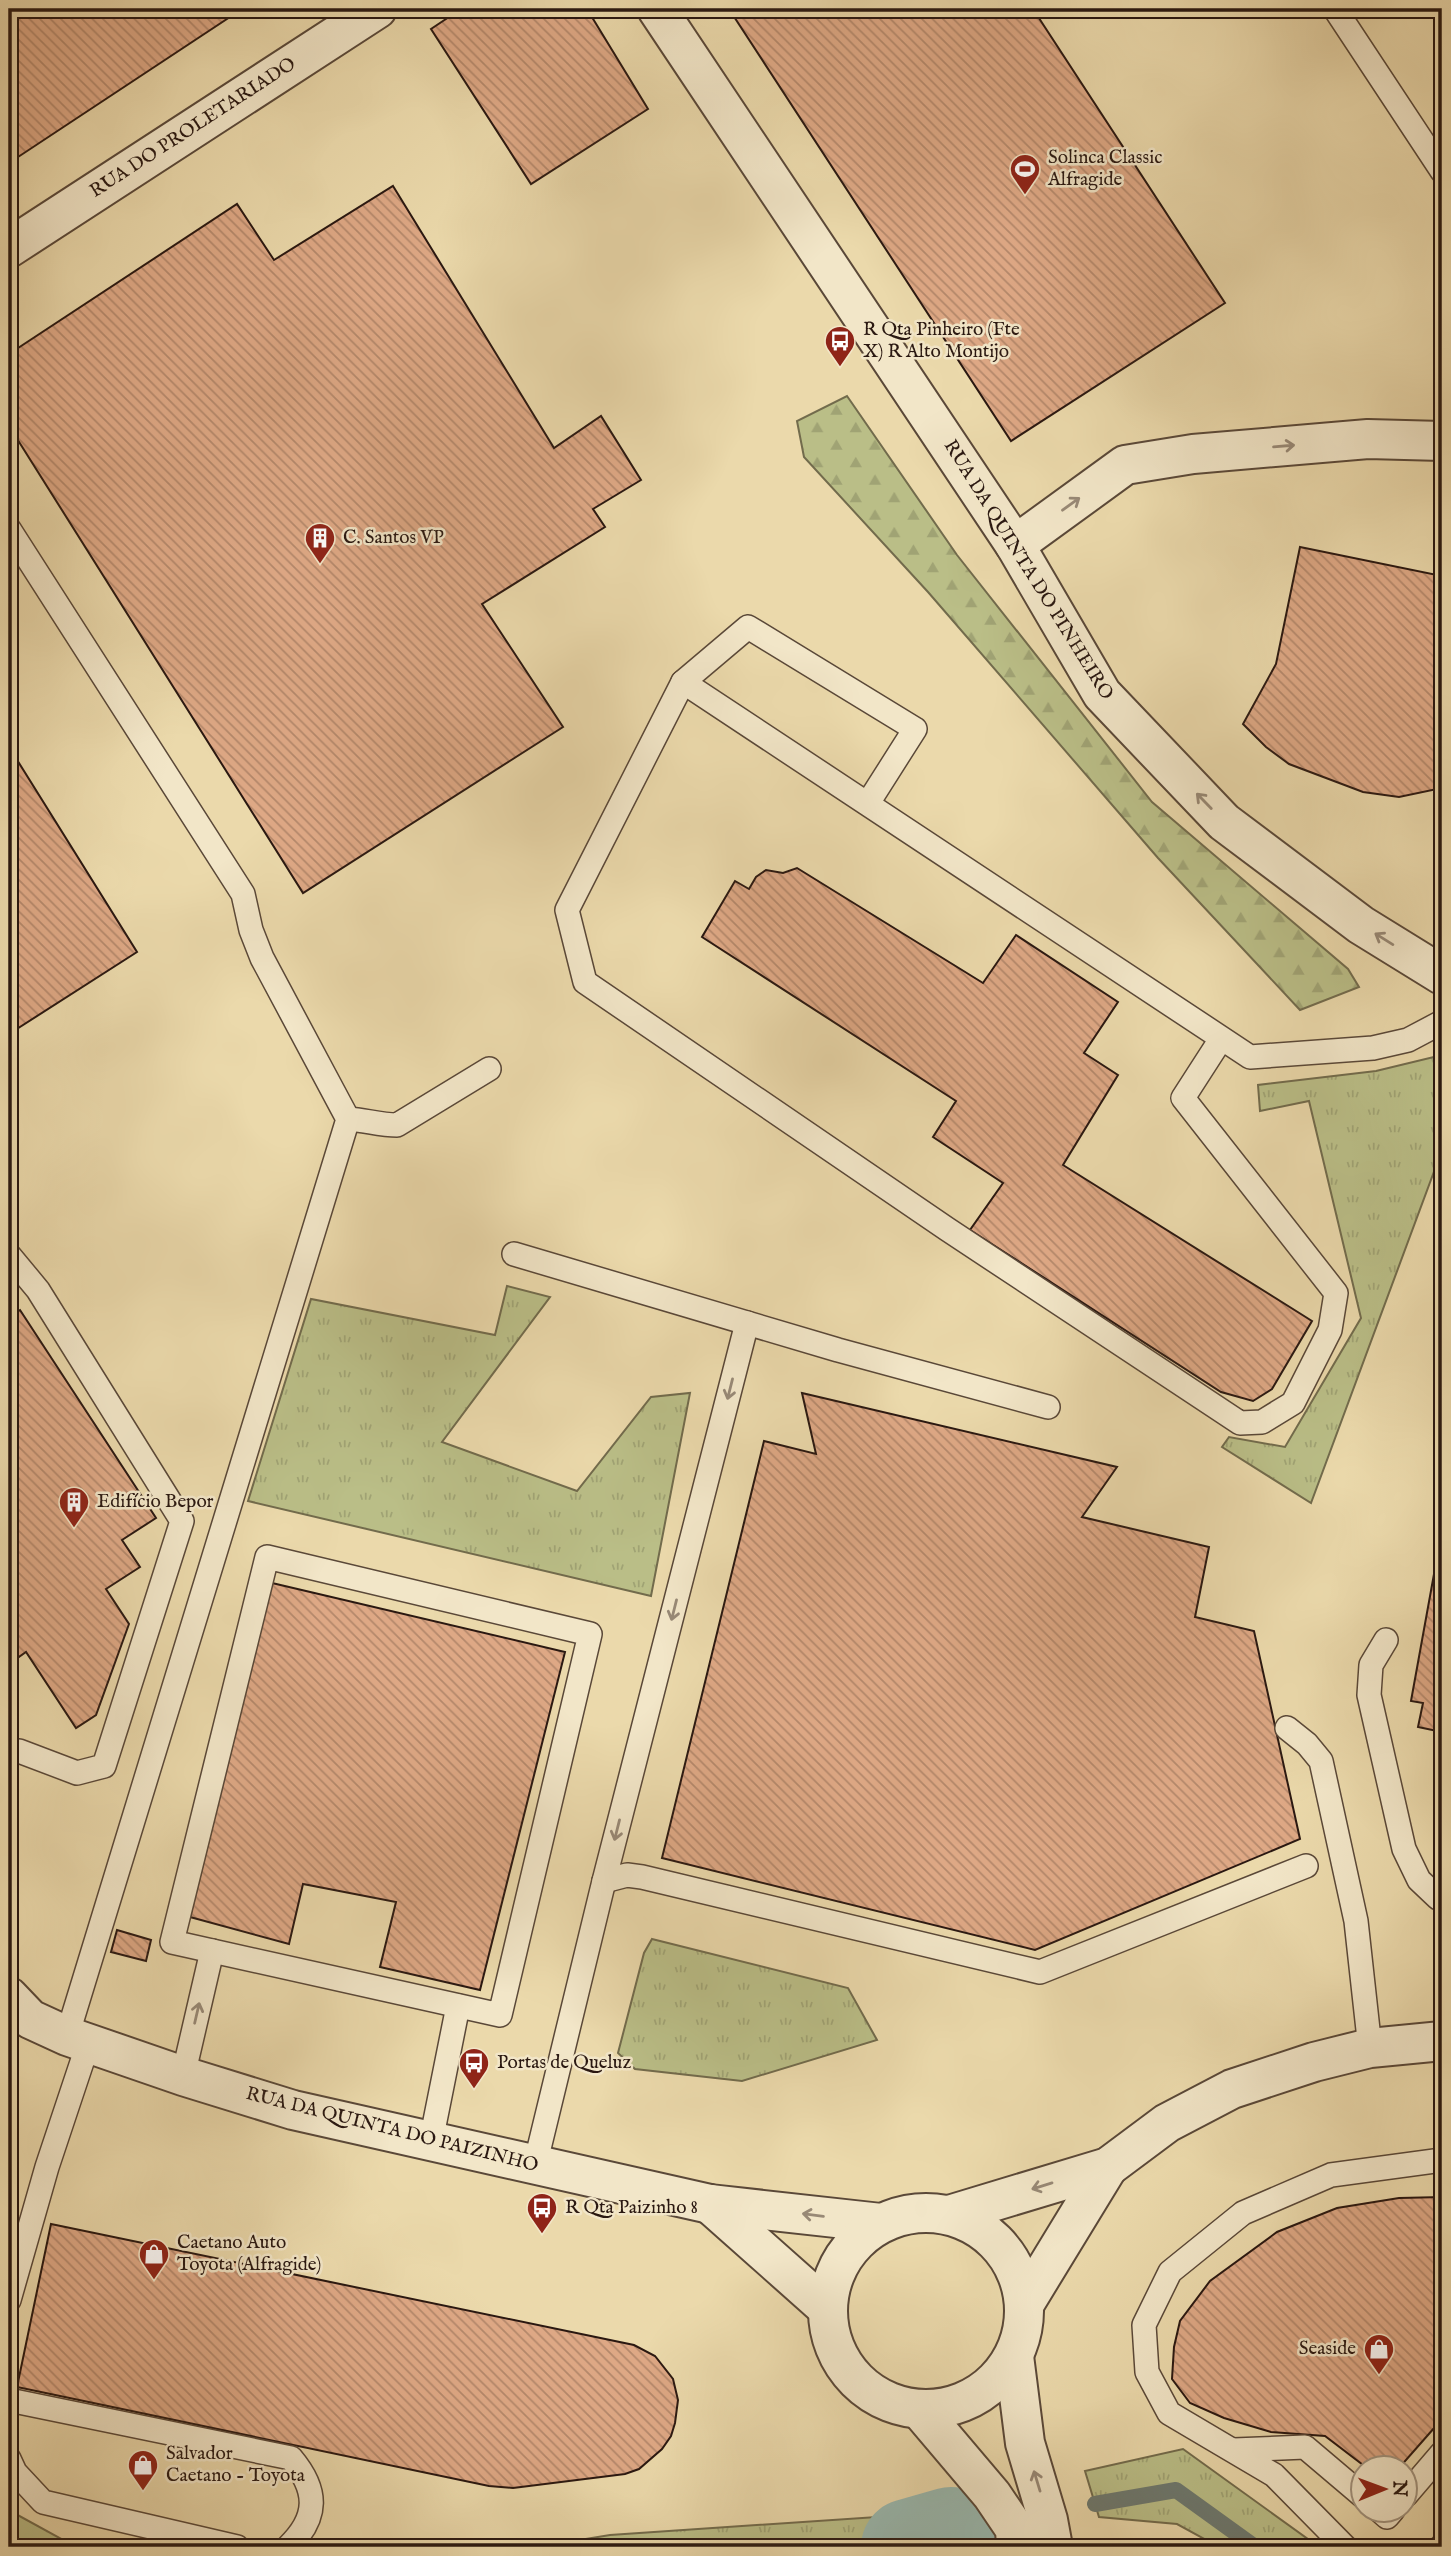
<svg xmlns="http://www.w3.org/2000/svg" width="1451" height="2556" font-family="'IM FELL English',serif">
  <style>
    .grass { fill: url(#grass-tufts); stroke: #726b4c; stroke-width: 2 }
    .forest { fill: url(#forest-firs); stroke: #726b4c; stroke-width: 2 }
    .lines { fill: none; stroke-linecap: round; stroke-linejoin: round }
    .stream { stroke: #6d7970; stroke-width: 16 }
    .river { stroke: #99b9b0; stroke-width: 96 }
    .building { fill: url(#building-back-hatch); stroke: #2a1811; stroke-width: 2 }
    .service-casing { stroke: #5a4838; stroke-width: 26 }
    .minor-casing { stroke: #5a4838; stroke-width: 42 }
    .tertiary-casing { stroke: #5a4838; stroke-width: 42 }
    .service { stroke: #f2e6c8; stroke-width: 23 }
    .minor { stroke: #f2e6c8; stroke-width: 38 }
    .tertiary { stroke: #f2e6c8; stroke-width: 38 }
    .oneway { stroke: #988976 }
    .labels { text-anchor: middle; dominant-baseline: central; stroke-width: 5; stroke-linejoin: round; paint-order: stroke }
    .street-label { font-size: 19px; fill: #2a1811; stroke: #f2e6c8 }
    .poi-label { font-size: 19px; fill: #2a1811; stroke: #f2e6c8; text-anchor: start }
  </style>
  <defs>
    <pattern id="grass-tufts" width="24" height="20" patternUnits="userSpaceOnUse" patternTransform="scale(1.75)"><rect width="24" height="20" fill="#babe87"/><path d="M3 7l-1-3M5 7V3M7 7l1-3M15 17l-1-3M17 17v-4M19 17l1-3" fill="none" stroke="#a0a374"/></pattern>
    <pattern id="forest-firs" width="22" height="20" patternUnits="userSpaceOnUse" patternTransform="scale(1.75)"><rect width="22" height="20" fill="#babe87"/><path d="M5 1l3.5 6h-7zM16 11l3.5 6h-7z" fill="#a0a374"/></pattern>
    <pattern id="building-back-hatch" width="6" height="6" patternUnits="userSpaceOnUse" patternTransform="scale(1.75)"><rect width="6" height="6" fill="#dea885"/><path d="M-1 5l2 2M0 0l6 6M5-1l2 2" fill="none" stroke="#b4886b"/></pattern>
  </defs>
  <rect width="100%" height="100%" fill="#ebd9ab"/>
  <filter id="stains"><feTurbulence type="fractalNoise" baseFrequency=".00286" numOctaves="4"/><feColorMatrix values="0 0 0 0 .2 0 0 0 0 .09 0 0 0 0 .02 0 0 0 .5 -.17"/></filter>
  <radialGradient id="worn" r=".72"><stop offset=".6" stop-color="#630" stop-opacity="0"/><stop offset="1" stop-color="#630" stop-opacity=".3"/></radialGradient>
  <g class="grass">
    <polygon points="1442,1055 1442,1150 1311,1503 1222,1447 1229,1437 1285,1447 1361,1318 1309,1101 1260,1111 1258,1085 1376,1071"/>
    <polygon points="507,1286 550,1297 442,1442 577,1491 651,1397 690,1393 651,1596 248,1501 311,1299 495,1335"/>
    <polygon points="652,1939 848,1988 877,2040 742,2081 635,2069 618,2053 644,1953"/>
    <polygon points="1183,2449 1319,2547 1219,2547 1177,2524 1099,2517 1085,2471"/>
    <polygon points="9,2511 14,2513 76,2547 9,2547"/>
    <polygon points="951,2512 965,2547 537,2547 610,2535"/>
  </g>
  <polygon class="forest" points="847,396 957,555 1152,802 1348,969 1359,987 1300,1010 1158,858 928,592 804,457 797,421"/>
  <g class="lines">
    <polyline class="stream" points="1095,2504 1176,2490 1255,2547"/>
    <polyline class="river" points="909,2547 951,2535"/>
  </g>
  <g class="building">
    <polygon points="9,9 242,9 9,163"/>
    <polygon points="461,9 587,9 648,109 531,184 431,29"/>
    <polygon points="729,9 1033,9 1225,303 1011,441"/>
    <polygon points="1428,9 1442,9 1442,30"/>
    <polygon points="393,186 554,448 601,416 641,480 593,509 605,527 482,604 563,727 303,893 9,426 9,354 237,204 274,260"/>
    <polygon points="1300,547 1442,576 1442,788 1399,797 1363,792 1289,764 1266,747 1243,724 1276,664"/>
    <polygon points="9,747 137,952 9,1034"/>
    <polygon points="797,868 983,983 1016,935 1118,1002 1084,1053 1118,1075 1063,1165 1312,1321 1272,1389 1253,1401 1221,1392 970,1230 1003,1183 933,1137 956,1101 702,937 735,881 749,889 756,877 766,870 783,873"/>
    <polygon points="20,1310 156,1518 122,1540 140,1567 106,1589 129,1624 96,1715 76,1728 26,1652 9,1664 9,1317"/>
    <polygon points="802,1393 1117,1467 1082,1517 1209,1547 1195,1617 1254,1631 1300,1839 1035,1950 662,1858 764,1441 816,1454"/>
    <polygon points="1442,1530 1442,1732 1418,1727 1423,1703 1411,1701"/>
    <polygon points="272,1583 565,1652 480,1990 380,1967 396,1902 303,1884 289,1944 190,1917"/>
    <polygon points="117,1930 151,1940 146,1961 111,1952"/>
    <polygon points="1442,2197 1442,2419 1399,2468 1367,2468 1325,2436 1271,2432 1224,2418 1190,2403 1172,2379 1174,2347 1180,2321 1210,2281 1277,2232 1337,2208 1399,2198"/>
    <polygon points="51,2224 634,2345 655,2356 673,2379 678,2400 675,2423 671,2436 662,2449 639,2469 625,2474 513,2488 489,2486 17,2387"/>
  </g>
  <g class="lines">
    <g class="service-casing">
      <g id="service">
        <polyline points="1335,9 1442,171"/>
        <polyline points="9,529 243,894 251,930 262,958 348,1119 67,2036"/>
        <polyline points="683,682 567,910 585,982 947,1229 1240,1423 1262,1422 1293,1403 1330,1330 1336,1293 1183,1098 1221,1039"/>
        <polyline points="868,803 915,729 748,627 683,682 1250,1057 1373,1048 1408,1040 1442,1022"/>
        <path d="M 348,1119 C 365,1120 380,1125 397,1125 L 489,1069"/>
        <polyline points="514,1254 838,1350 1048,1407"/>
        <polyline points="9,1255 38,1290 182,1521 104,1766 77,1773 19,1751"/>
        <polygon points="267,1557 590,1634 500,2015 172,1942"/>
        <polyline points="1386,1640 1371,1665 1369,1695 1404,1849 1419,1880 1438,1898 1442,1899"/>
        <polyline points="1287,1728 1307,1744 1321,1761 1356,1921 1370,2048"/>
        <polyline points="604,1881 627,1875 642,1877 1040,1972 1306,1866"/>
        <polyline points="183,2076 212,1951"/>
        <polyline points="431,2141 458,2006"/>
        <polyline points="535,2165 604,1881 747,1323"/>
        <polyline points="9,2300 47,2167 88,2044"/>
        <path d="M 9,2400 L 291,2458 C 318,2490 319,2517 288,2547"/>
        <polyline points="1234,2450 1305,2447 1364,2497"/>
        <polyline points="9,2459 15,2472 43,2502 237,2547"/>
        <polyline points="1406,2495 1442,2453"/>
        <polyline points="1379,2510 1387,2517 1393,2510"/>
        <polyline points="1345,2547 1274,2475 1169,2413 1147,2372 1144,2325 1170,2272 1243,2213 1331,2175 1442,2160"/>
        <polyline points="1441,2547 1442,2546"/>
      </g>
    </g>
    <g class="minor-casing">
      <g id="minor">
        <polyline points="657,9 1015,545 1102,694 1224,822 1361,925 1442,975"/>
        <polyline points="9,248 377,9"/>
        <polyline points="1015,545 1125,465 1193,454 1368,439 1442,441"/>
      </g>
    </g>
    <g class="tertiary-casing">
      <g id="tertiary">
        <polyline points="9,1997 30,2019 67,2036 183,2076 293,2110 710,2204 881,2223"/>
        <polyline points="710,2204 827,2308"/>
        <circle cx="926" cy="2311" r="98"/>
        <polyline points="949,2215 1108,2167 1167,2123 1232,2089 1314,2062 1370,2048 1442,2041"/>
        <polyline points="1025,2303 1108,2167"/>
        <polyline points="1014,2356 1025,2443 1048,2520 1053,2547"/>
        <polyline points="920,2410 992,2495 1015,2529 1016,2547"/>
      </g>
    </g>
    <use href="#service" class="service"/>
    <use href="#minor" class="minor"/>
    <use href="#tertiary" class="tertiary"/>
  </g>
  <defs><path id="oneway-shaft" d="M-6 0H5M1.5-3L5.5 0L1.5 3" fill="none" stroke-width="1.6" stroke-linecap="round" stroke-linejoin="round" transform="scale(1.75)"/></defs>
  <g class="oneway">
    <use href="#oneway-shaft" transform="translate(1284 446) rotate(-5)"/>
    <use href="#oneway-shaft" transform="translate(1071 504) rotate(-36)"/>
    <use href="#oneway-shaft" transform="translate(1204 801) rotate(-134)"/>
    <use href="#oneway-shaft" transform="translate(1384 939) rotate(-148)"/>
    <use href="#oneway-shaft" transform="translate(730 1389) rotate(104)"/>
    <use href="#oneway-shaft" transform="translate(674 1610) rotate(104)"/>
    <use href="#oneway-shaft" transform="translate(617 1830) rotate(104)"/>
    <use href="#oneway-shaft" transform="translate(197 2013) rotate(-77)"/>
    <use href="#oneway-shaft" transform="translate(1042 2186) rotate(163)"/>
    <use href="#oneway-shaft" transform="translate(813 2215) rotate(-173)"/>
    <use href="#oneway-shaft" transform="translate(1037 2481) rotate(-107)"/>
  </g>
  <defs>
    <g id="stadium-pin" transform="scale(1.575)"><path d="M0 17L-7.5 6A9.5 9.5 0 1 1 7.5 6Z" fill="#8f2418" stroke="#f2e6c8"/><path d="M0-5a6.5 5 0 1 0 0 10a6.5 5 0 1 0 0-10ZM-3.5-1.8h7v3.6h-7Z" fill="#fff"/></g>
    <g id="bus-pin" transform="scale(1.575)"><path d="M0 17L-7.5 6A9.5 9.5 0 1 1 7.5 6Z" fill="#8f2418" stroke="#f2e6c8"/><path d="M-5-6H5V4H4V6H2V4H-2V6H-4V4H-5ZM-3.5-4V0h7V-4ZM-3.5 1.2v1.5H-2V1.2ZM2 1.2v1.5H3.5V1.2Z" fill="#fff"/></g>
    <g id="building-pin" transform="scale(1.575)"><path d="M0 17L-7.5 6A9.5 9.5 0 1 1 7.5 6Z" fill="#8f2418" stroke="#f2e6c8"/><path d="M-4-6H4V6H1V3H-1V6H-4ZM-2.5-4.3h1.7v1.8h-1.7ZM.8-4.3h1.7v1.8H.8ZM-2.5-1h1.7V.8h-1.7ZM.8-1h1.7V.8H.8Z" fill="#fff"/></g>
    <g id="shop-pin" transform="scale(1.575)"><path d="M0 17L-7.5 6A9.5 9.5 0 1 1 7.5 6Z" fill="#8f2418" stroke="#f2e6c8"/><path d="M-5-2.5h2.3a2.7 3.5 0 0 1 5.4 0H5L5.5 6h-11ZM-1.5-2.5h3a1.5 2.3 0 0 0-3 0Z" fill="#fff"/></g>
  </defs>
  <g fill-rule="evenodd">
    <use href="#stadium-pin" x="1025" y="169"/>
    <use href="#bus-pin" x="840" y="341"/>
    <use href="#building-pin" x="320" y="538"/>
    <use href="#building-pin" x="74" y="1502"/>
    <use href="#bus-pin" x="474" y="2063"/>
    <use href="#bus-pin" x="542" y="2208"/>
    <use href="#shop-pin" x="154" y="2254"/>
    <use href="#shop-pin" x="1379" y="2349"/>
    <use href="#shop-pin" x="143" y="2465"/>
  </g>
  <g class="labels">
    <g class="street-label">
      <text transform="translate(193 128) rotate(-33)">RUA DO PROLETARIADO</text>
      <text transform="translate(1028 570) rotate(58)">RUA DA QUINTA DO PINHEIRO</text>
      <text transform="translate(392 2130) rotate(14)">RUA DA QUINTA DO PAIZINHO</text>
    </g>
    <g class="poi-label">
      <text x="1048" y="158">Solinca Classic<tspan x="1048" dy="22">Alfragide</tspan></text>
      <text x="863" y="330">R Qta Pinheiro (Fte<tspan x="863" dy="22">X) R Alto Montijo</tspan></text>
      <text x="343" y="538">C. Santos VP</text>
      <text x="97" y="1502">Edifício Bepor</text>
      <text x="497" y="2063">Portas de Queluz</text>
      <text x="565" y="2208">R Qta Paizinho 8</text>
      <text x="177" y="2243">Caetano Auto<tspan x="177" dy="22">Toyota (Alfragide)</tspan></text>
      <text x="1356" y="2349" text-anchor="end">Seaside</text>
      <text x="166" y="2454">Salvador<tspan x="166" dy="22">Caetano - Toyota</tspan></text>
    </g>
  </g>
  <rect width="1451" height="2556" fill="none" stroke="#ebd9ab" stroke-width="35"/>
  <rect x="10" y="10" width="1430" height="2535" fill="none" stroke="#2a1811" stroke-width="3.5"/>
  <rect x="18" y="18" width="1416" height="2521" fill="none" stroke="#2a1811" stroke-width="2"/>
  <g transform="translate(1384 2489) rotate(89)"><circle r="33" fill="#f2e6c8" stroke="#a2947f" stroke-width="2"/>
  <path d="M0-5L12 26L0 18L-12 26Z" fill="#8f2418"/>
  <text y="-10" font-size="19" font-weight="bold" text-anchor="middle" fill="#2a1811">N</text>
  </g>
  <rect width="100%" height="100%" filter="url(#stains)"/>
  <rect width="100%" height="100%" fill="url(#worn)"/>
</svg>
